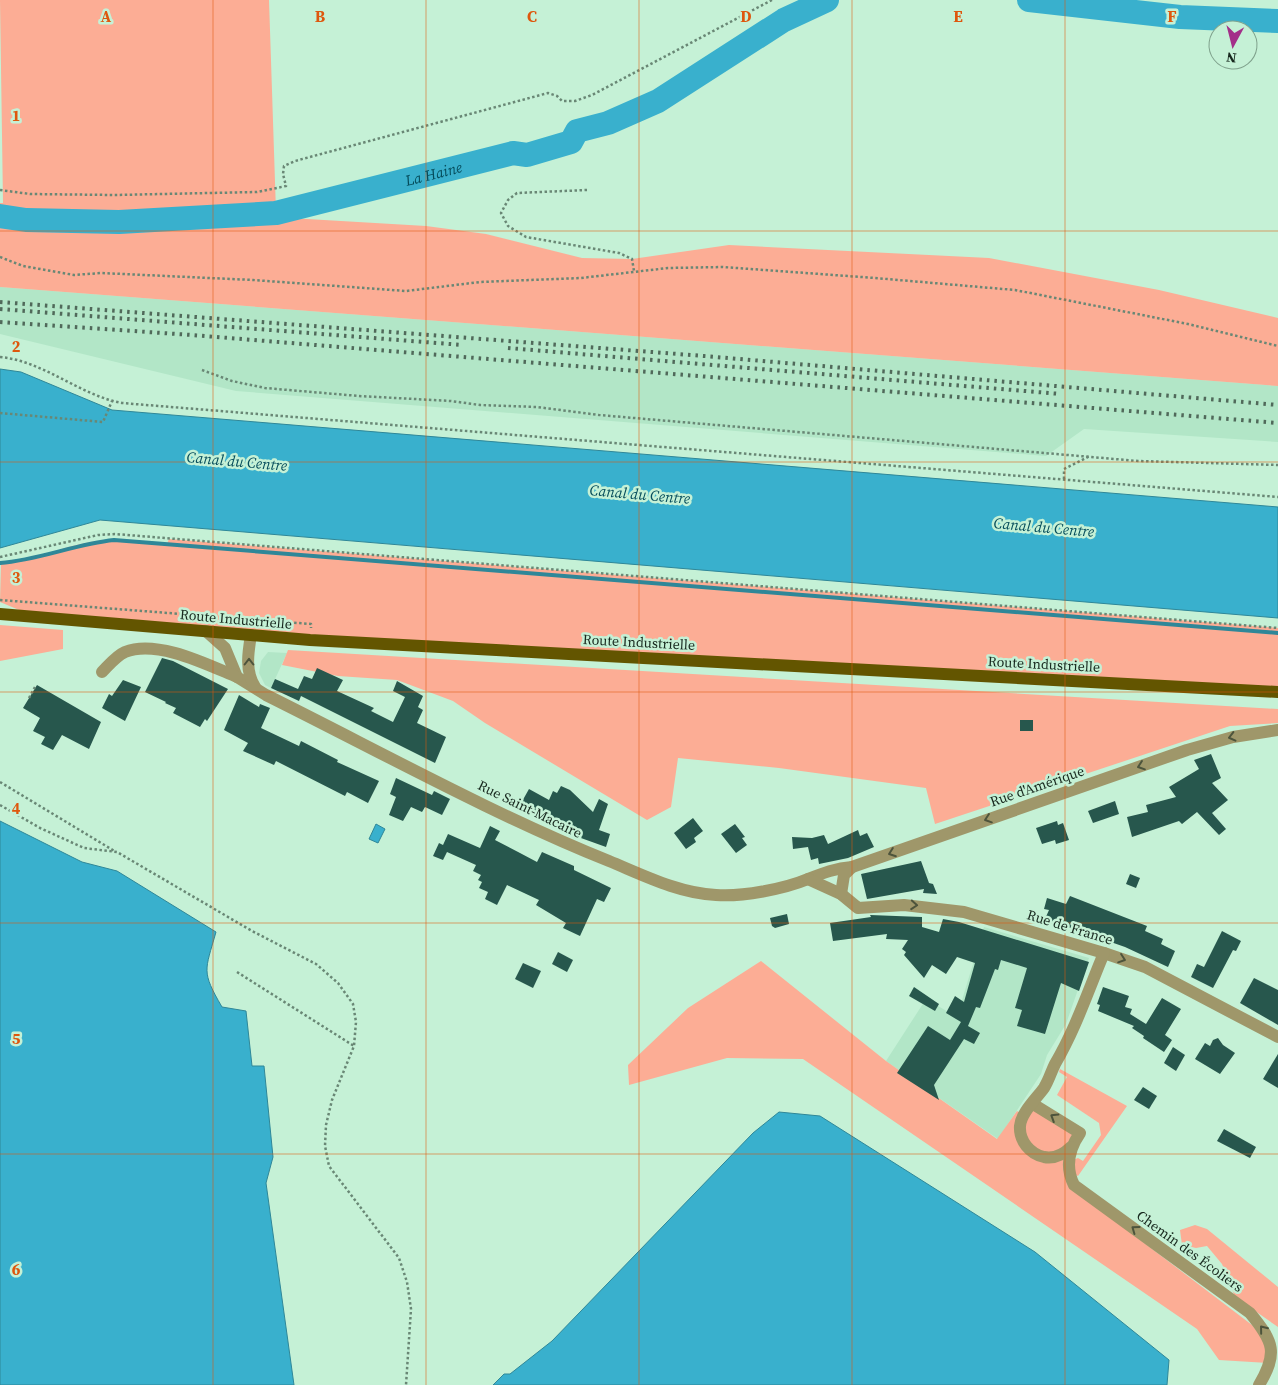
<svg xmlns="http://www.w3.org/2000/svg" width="1278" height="1385" font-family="'Source Serif 4',serif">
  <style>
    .built { fill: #b2e6c7 }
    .green { fill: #fcad95 }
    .water { fill: #39b0cd; stroke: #2f8798 }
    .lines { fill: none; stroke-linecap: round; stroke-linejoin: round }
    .stream { stroke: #2f8798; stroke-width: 4 }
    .river { stroke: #39b0cd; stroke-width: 24 }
    .building { fill: #27574d }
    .path { stroke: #698775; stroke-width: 2.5; stroke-dasharray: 2.5 2.5; stroke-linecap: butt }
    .minor { stroke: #9f976a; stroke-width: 12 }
    .major { stroke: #635500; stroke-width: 12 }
    .rail { stroke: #50695a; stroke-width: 4; stroke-dasharray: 2.5 5; stroke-linecap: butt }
    .oneway { stroke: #4d543c }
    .grid { fill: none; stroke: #de570d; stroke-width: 1; stroke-opacity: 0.55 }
    .labels { text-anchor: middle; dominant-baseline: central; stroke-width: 5; stroke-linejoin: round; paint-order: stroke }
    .street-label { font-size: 14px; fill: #17281e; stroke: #c5f1d6 }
    .water-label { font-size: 15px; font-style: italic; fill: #054c5b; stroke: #c5f1d6 }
    .grid-label { font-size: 16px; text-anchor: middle; font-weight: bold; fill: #de570d; stroke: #c5f1d6; stroke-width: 5; stroke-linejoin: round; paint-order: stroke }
  </style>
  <rect width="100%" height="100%" fill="#c5f1d6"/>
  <g class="built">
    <polygon points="0,287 1278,386 1278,442 1084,429 1046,456 236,391 0,334"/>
    <polygon points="268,652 287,653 271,688 265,685 259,673 261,661"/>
    <polygon points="984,927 1089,958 1066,1024 1047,1055 1041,1074 998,1139 886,1061 926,999 957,1017"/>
  </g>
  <g class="green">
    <polygon points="0,0 269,0 276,212 290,218 426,226 486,234 582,258 632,259 729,245 989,258 1159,290 1278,318 1278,386 0,287 0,203 3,203"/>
    <path d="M 169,539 L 1278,628 L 1278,692 L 614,656 L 36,617 L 0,602 L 1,563 C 32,561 61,547 91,542 C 116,538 142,542 167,544 Z"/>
    <polygon points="0,625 63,630 63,649 0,661"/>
    <polygon points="288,650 1278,709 1278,723 1230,726 935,824 926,788 779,768 678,758 671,807 647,820 485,723 453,701 397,680 338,676 282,665"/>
    <polygon points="761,961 886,1061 997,1139 1017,1111 1024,1115 1033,1104 1080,1133 1073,1160 1078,1158 1083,1161 1101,1135 1099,1123 1057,1095 1067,1077 1059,1072 1060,1069 1127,1106 1078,1176 1069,1171 1118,1223 1252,1325 1268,1345 1268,1363 1219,1360 1197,1329 803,1059 727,1058 629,1085 628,1065 688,1008"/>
    <polygon points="1195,1225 1207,1229 1278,1287 1278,1327 1235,1297 1222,1264 1207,1246 1196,1248 1182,1245 1180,1230"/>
  </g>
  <g class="water">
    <polygon points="0,369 21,372 112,410 1278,507 1278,618 100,520 0,548"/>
    <path d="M 0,821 L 82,862 L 117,871 L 216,932 C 205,971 201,971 222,1007 L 246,1011 L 252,1066 L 264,1066 L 273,1157 L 266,1183 L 294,1385 L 0,1385 Z"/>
    <polygon points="376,824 385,829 378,843 369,839"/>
    <polygon points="779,1112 820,1116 1035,1252 1169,1360 1167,1385 493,1385 504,1374 510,1374 552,1341 753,1133"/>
  </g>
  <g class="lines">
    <path class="stream" d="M 0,563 C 39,560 75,544 114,540 L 1278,633"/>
    <g class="river">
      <polyline points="1029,0 1180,17 1278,21"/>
      <path id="s1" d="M 0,216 L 26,220 L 119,222 L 276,213 L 513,153 L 527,155 L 571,142 L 577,131 L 608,123 L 658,101 L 784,20 L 827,0"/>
    </g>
  </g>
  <g class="building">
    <polygon points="162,658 173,661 228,689 207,721 205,719 200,727 173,713 176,708 165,703 166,702 145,692"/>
    <polygon points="317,668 343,680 337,691 374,708 371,711 393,722 405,697 393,691 397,681 423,696 418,707 423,710 417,723 446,737 435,763 301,696 299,701 271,688 275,679 298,689 304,676 312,679"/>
    <polygon points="123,680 141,687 125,721 102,708 109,694 112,696"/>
    <polygon points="37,685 101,722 89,749 62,735 53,750 41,744 45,737 33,731 40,718 23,708"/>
    <polygon points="239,695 259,707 260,704 270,708 261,728 299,746 301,741 338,760 337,762 379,781 368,803 347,792 345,796 276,761 274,765 243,751 248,743 224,730"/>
    <rect x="1020" y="720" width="13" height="11"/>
    <polygon points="1211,754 1221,778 1212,783 1228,800 1212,813 1226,829 1219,835 1197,812 1182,824 1179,821 1132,837 1127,817 1148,812 1146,805 1176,797 1169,787 1199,769 1194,760"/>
    <polygon points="396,778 432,795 434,791 450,799 442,815 425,807 422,812 411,807 403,821 389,815 396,797 390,794"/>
    <polygon points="561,786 570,790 593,812 599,799 608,804 599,830 610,834 606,847 567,833 568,830 520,805 529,789 549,800 553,791 557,793"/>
    <polygon points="1115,801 1119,814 1093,823 1088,811"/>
    <polygon points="693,818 703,831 694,838 696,842 686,849 674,833"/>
    <polygon points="1057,821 1058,825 1063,823 1069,840 1056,844 1055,840 1042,844 1036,828"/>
    <polygon points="735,824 745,837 742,838 747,845 736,853 721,834"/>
    <polygon points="490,826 500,831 495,840 520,853 537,862 542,852 574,866 574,870 611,888 604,902 597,899 580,936 563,928 566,923 536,905 539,900 507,885 497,905 485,899 488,892 479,888 482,882 478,880 481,875 473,871 476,865 447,852 443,860 433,856 439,843 443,845 448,834 480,848"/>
    <polygon points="858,830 860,836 867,833 874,847 848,858 819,864 818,858 811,860 808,847 793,849 792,837 812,838 824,835 828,844"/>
    <polygon points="921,861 929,883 933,884 937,894 923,893 924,889 867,899 861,874"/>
    <polygon points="1130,874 1140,878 1136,888 1126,884"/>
    <polygon points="1070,896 1147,926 1145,931 1163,939 1161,944 1175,951 1168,967 1125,947 1045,919 1049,910 1044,909 1047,898 1066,904"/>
    <polygon points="787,914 789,924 775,928 772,926 770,918"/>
    <polygon points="870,915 922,917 922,927 939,932 943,919 959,922 1089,962 1079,991 1061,983 1045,1034 1017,1026 1022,1010 1015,1008 1027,968 1001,960 998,970 995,969 980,1008 976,1007 968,1026 980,1033 974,1044 964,1039 934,1085 939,1100 897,1073 928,1026 950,1040 961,1022 946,1013 955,996 964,1002 975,963 957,957 946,974 932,965 924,978 904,955 906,952 902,949 908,940 886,939 887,934 833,941 830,923 871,917"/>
    <polygon points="1222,931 1241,941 1236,951 1233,950 1213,988 1191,977 1197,964 1204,967"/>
    <polygon points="558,952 573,960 567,972 552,964"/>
    <polygon points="523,963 541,971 533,988 515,979"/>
    <polygon points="1254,978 1278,990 1278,1025 1240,1003"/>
    <polygon points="914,987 939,1004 935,1011 909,996"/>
    <polygon points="1103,987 1129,996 1125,1007 1132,1009 1130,1014 1146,1024 1162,998 1181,1009 1165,1035 1172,1040 1164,1052 1143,1038 1144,1036 1132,1028 1134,1026 1098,1011 1100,1005 1097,1004"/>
    <polygon points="1218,1038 1223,1045 1235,1053 1220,1074 1195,1059 1205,1043 1210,1046 1213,1040"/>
    <polygon points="1173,1047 1185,1055 1176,1071 1164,1063"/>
    <polygon points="1278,1054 1278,1088 1263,1079"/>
    <polygon points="1143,1087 1157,1096 1149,1109 1134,1100"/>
    <polygon points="1224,1129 1256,1147 1250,1158 1217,1141"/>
  </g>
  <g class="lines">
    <g class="path">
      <polyline points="0,190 30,194 115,195 257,192 286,186 283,174 284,166 295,161 548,93 557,96 562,101 575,101 592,95 772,0"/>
      <polyline points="587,190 517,193 508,200 501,213 508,226 526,237 619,253 632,259 634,271"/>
      <polyline points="0,257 23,266 74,275 101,273 253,280 406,291 480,282 581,278 668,268 723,267 875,278 1015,290 1188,324 1278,346"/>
      <path d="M 0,357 C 44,361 79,395 122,403 L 1278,497"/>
      <polyline points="202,370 232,381 265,388 359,396 451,401 480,405 537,407 599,415 1138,461 1278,465"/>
      <polyline points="0,413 103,422 112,401"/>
      <polyline points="1064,479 1064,469 1090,456"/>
      <polyline points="0,557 98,535 115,534 1278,628"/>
      <polyline points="0,600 311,624 311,628"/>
      <polyline points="29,698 35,687"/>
      <polyline points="0,782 116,852"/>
      <polyline points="0,805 40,828 84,848 117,852 252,931 316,964 338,983 353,1004 356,1022 354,1046 332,1100 326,1125 325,1146 329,1166 399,1258 407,1282 411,1309 406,1385"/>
      <polyline points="237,972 354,1046"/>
    </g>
    <g class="minor">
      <path d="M 206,631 L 225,648 L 237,677 L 266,695 C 379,751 492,814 609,861 C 643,875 678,893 716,895 C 742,897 784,889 808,879 C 823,873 836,868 852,867 L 1187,750 L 1233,737 L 1278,730"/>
      <path d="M 251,635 C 248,653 245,671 255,687"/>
      <path d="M 102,672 C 109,665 116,656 125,652 C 157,639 208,665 237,677"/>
      <polyline points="808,879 841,894 858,908 904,905 964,912 1104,953 1145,967 1278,1037"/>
      <polyline points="841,894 844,875 852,867"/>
      <path d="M 1033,1104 L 1080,1133 C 1069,1149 1065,1167 1074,1185 L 1250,1313 C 1274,1342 1278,1353 1259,1385"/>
      <path d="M 1071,1147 C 1063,1155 1055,1159 1044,1157 C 1030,1154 1019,1141 1020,1126 C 1021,1113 1036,1099 1044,1088 C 1049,1080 1051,1072 1055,1064 C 1076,1028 1088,991 1104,953"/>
    </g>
    <polyline class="major" points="0,614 310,640 1278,692"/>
    <g class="rail">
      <polyline points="0,302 704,356 1278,405"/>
      <polyline points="0,309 463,345"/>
      <polyline points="0,322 192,335 1278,423"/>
      <polyline points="508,348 1061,394"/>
    </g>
  </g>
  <defs><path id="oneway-chevron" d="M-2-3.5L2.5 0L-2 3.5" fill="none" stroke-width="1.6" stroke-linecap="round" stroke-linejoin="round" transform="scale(1.25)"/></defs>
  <g class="oneway">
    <use href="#oneway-chevron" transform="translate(249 662) rotate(-90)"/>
    <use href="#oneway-chevron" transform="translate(1232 737) rotate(166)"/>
    <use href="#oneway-chevron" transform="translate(1141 766) rotate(161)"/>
    <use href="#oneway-chevron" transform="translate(988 819) rotate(161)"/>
    <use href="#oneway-chevron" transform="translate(892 853) rotate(160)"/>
    <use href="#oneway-chevron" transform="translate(914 905) rotate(4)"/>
    <use href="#oneway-chevron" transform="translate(1122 959) rotate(19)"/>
    <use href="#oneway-chevron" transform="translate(1054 1117) rotate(-148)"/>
    <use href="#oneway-chevron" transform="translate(1135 1229) rotate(-144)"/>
    <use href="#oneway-chevron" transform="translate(1263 1329) rotate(-129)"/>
  </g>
  <path class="grid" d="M 213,0 L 213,1385M 426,0 L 426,1385M 639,0 L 639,1385M 852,0 L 852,1385M 1065,0 L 1065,1385M 0,231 L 1278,231M 0,462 L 1278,462M 0,692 L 1278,692M 0,923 L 1278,923M 0,1154 L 1278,1154"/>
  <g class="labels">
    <g class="street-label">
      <text transform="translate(236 619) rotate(5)">Route Industrielle</text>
      <text transform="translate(639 642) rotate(3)">Route Industrielle</text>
      <text transform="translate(1044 664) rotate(3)">Route Industrielle</text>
      <text transform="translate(1037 786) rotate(-19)">Rue d'Amérique</text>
      <text transform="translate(530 809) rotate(26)">Rue Saint-Macaire</text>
      <text transform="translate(1070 927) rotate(17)">Rue de France</text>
      <text transform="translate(1190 1251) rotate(36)">Chemin des Écoliers</text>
    </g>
    <g class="water-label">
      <text stroke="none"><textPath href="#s1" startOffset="439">La Haine</textPath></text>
      <text transform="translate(237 461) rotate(5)">Canal du Centre</text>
      <text transform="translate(640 494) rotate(5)">Canal du Centre</text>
      <text transform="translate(1044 527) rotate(5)">Canal du Centre</text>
    </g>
  </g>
  <g class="grid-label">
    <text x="106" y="22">A</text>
    <text x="320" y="22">B</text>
    <text x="532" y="22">C</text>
    <text x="746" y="22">D</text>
    <text x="958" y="22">E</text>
    <text x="1172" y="22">F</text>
    <text x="16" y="121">1</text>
    <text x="16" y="352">2</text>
    <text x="16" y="583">3</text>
    <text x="16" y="814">4</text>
    <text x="16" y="1044">5</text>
    <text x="16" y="1275">6</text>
  </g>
  <g transform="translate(1233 45) rotate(187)"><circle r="24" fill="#c5f1d6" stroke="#7fa18c"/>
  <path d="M0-4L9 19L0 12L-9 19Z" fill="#a32f89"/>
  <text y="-8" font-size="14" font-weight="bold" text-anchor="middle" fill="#17281e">N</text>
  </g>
</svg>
